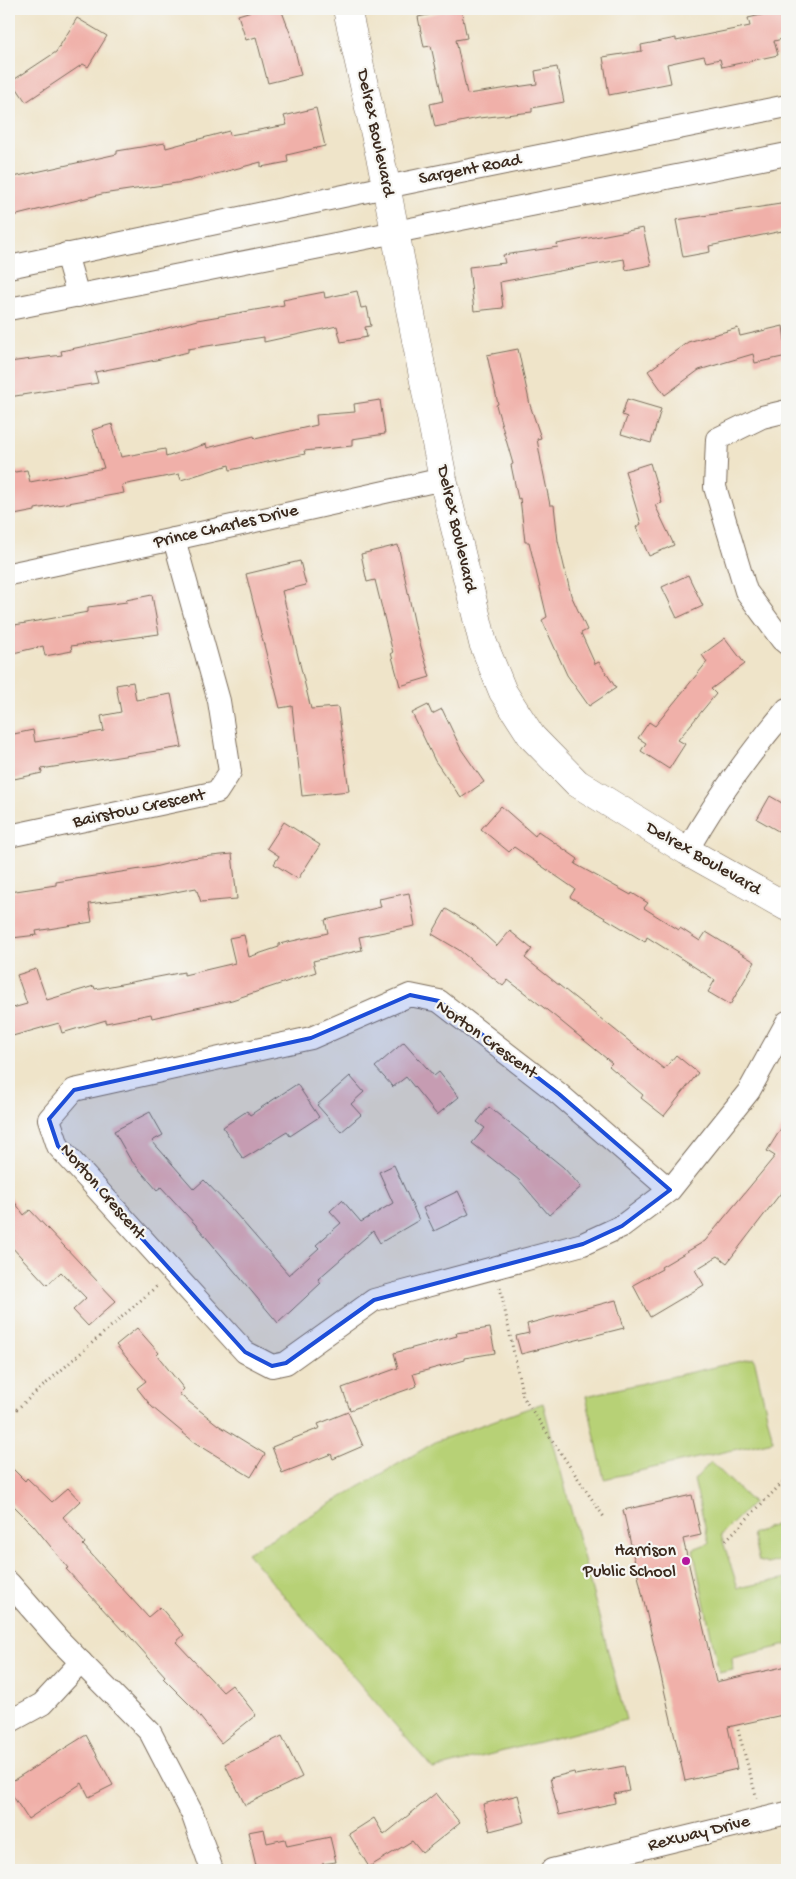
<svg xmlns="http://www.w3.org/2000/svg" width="796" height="1879" font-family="'Gochi Hand',sans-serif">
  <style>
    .green { fill: #b7d176; stroke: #797e4a }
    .building { fill: #f0b0a9 }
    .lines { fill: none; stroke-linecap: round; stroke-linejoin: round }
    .minor-casing { stroke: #7a6b5a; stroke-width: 24 }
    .tertiary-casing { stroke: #7a6b5a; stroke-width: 29 }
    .path { stroke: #7a6b5a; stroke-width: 3; stroke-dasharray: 1 4; stroke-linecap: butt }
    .minor { stroke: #fff; stroke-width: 22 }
    .tertiary { stroke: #fff; stroke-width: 28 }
    .marked { fill: #1d4ed8; fill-opacity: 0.2; stroke: #1d4ed8; stroke-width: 4; stroke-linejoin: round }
    .poi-dot { fill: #b5179e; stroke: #f6f6f2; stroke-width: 2 }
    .labels { text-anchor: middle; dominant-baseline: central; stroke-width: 4.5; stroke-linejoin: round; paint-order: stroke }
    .street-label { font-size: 18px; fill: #3b2a1e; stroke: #f6f6f2 }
    .poi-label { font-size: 18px; fill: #3b2a1e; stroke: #f6f6f2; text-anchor: end }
  </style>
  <rect width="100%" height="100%" fill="#f6f6f2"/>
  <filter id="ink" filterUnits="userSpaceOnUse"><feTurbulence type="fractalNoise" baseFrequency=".02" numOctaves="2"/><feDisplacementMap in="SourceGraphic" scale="10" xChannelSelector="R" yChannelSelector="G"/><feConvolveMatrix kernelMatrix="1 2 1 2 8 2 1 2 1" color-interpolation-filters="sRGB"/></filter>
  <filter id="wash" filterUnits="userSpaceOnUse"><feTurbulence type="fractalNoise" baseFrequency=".0096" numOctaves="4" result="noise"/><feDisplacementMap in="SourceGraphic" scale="20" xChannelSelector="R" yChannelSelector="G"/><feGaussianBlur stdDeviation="1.12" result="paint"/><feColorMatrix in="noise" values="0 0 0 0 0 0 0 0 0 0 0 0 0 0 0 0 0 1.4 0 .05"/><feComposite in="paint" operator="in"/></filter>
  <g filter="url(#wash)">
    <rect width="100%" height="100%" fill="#efe4c9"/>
    <g class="green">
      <polygon points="754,1358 773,1441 604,1479 586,1396"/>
      <polygon points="543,1403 626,1720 433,1769 247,1553 437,1441"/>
      <polygon points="711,1462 753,1503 721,1535 738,1588 787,1578 787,1645 732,1658 733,1670 719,1673 693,1549 709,1543 694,1480"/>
      <polygon points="787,1520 787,1559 768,1564 759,1561 752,1534"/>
    </g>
    <g id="blocks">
      <g class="building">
        <polygon points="258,9 281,9 292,38 301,75 268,83 256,37 246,40 238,15"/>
        <polygon points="456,9 461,9 467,38 456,40 467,94 537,84 535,71 557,67 564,102 532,108 532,112 479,118 435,127 430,104 443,101 431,46 424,47 418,17"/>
        <polygon points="787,9 787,38 774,41 778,55 722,67 720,59 706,62 704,56 667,64 671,83 609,95 603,57 642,51 641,45 676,38 676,41 750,26 748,18"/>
        <polygon points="77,18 107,36 88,67 83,64 26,102 12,81 56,52"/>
        <polygon points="316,108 325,146 287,155 288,162 261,167 261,162 190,181 102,194 9,217 9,178 117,154 117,151 165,143 166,148 229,131 230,135 287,125 284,116"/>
        <polygon points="787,203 787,230 709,246 710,252 683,257 676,220"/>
        <polygon points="643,228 651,265 626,270 624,259 500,282 503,308 474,311 469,267 505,263 503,255 558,247 557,244"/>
        <polygon points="357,291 361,308 367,307 371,326 365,327 367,337 341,342 337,326 264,342 264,337 188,349 188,352 156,360 95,372 98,383 9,397 9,362 62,355 61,351 145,334 197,320 284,305 283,300 324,292 325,298"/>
        <polygon points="783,326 787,356 755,363 753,354 699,370 665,395 648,371 688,342 738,328 740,336"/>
        <polygon points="518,349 530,405 541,438 537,439 541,461 550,505 554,505 558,541 571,595 587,630 581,633 595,664 599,662 616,688 589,706 567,675 542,620 547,617 529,542 525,542 520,498 518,499 511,465 513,464 496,405 498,404 487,355"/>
        <polygon points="627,399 661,409 651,443 621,434 627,417 622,415"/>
        <polygon points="380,400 385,434 352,439 352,446 304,451 305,454 230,470 229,465 181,480 179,474 122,485 124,493 35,509 35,511 9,516 9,473 27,470 30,482 104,468 92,430 112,424 121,457 165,449 166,457 206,444 207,448 254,436 255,439 317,425 316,415 355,412 354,404"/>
        <polygon points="650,463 662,503 655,505 674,545 649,556 636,527 641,524 625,471"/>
        <polygon points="398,545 416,630 430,677 400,686 391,653 393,653 375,580 367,582 361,554"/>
        <polygon points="300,561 306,585 282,591 311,709 338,707 349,791 302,796 292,706 280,708 246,574"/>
        <polygon points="688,575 703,606 677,618 662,587"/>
        <polygon points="152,595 159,634 71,646 72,651 45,656 43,646 9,654 9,626 88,612 88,607 127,602 126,600"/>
        <polygon points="725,638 745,664 711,689 716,694 678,740 685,744 669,769 641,751 646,743 638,738 649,722 655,726 707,662 702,655"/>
        <polygon points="133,682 136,700 171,694 182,747 41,769 42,773 14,779 9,755 9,735 33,730 35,742 104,731 101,716 121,712 116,685"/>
        <polygon points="428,705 432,714 442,709 461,749 484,782 461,798 435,761 412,713"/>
        <polygon points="770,796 787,806 787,836 757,819"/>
        <polygon points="501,806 535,836 538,831 578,859 575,864 631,895 632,893 648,903 644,908 679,930 680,928 700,941 706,932 755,962 730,1005 708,992 715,980 647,937 645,942 570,897 575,889 514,847 509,852 481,829"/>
        <polygon points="284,822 320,845 298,879 274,864 279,856 267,848"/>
        <polygon points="232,854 237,899 201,902 196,888 160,895 89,904 92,922 36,931 37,935 12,938 9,892 56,885 56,882 154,867 191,858"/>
        <polygon points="409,893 415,926 359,937 362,950 313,961 316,972 232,1000 152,1018 151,1014 106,1023 106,1020 62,1033 59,1023 9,1037 9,1009 27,1004 17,975 36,969 47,1000 94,986 95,989 184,972 184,975 235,963 229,938 244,935 249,957 279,947 279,944 328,933 325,920 381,907 379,899"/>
        <polygon points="446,909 475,926 497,946 510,931 532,949 525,958 664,1069 676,1055 698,1073 664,1116 641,1098 643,1095 609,1066 612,1063 552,1014 508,980 503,986 459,950 432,934"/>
        <polygon points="404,1042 434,1076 439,1072 459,1097 437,1115 406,1077 393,1087 375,1067"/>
        <polygon points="350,1076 364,1092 351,1104 361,1115 341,1132 317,1105"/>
        <polygon points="297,1084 319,1117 290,1136 287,1132 243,1159 223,1127 247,1111 250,1115"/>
        <polygon points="489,1107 563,1167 581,1187 549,1215 519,1180 472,1143 485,1128 477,1122"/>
        <polygon points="150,1112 163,1135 152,1141 194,1189 204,1180 229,1206 289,1275 319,1248 316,1245 341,1223 330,1211 342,1200 361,1222 393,1203 379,1172 394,1165 419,1220 380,1243 373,1231 318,1279 321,1283 278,1323 195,1224 161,1187 157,1190 130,1159 114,1131"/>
        <polygon points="787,1119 787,1185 727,1263 718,1256 695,1270 704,1285 650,1317 633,1285 662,1269 661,1267 705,1241 775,1156 767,1151"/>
        <polygon points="458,1191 469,1214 434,1231 423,1208"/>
        <polygon points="9,1194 24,1215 30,1210 116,1301 88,1326 73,1310 86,1298 61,1272 47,1285 9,1244"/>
        <polygon points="616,1300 624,1328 521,1354 516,1336 529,1333 527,1324"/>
        <polygon points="137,1328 159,1353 157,1355 184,1389 179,1394 218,1425 265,1454 251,1477 194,1442 152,1407 137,1388 146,1381 116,1345"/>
        <polygon points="490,1328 495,1353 464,1358 464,1360 413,1374 417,1386 350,1410 342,1388 398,1368 394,1353 457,1336 456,1333"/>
        <polygon points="348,1412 363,1446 333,1459 331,1454 282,1473 272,1447 320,1428 318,1424"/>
        <polygon points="9,1465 25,1481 27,1478 52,1502 68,1488 80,1501 63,1517 85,1543 83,1545 148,1617 160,1607 184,1635 176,1642 223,1692 232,1685 256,1715 221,1743 192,1707 163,1678 165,1676 124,1630 123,1631 66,1569 68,1568 34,1526 9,1501"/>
        <polygon points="692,1495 701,1535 683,1539 716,1682 787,1666 787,1714 728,1727 737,1769 685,1781 623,1510"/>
        <polygon points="86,1735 113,1785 89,1797 82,1783 28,1819 9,1790 9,1783"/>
        <polygon points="282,1736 302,1777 245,1805 225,1764"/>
        <polygon points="624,1766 629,1791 614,1794 615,1803 559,1815 550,1778 574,1772 575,1775"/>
        <polygon points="436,1793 460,1823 422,1853 412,1841 369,1867 349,1834 374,1818 384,1835"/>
        <polygon points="518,1795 525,1822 490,1831 483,1804"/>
        <polygon points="264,1829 267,1843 285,1839 287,1846 330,1837 336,1862 322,1864 324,1870 257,1870 248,1832"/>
      </g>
    </g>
  </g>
  <g filter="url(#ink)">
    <use href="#blocks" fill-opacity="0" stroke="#7a6b5a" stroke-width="1"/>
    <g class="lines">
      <g class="minor-casing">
        <g id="minor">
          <polyline points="66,254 78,296"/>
          <polyline points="9,267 386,187 787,106"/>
          <polyline points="9,309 787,154"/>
          <polyline points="787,411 762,417 717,439 715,487 746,591 782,640 787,644"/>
          <polyline points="9,574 174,539 443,479"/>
          <polyline points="9,836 217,792 230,772 219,701 174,539"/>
          <path d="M 687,851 C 715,800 750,753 787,709"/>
          <polyline points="670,1190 559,1094 439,1001 410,995 311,1038 74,1090 49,1119 58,1146 245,1352 272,1366 286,1363 374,1300 583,1244 622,1226 670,1190 749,1091 787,1022"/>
          <polyline points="9,1583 59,1640 150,1732 192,1813 212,1870"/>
          <polyline points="9,1722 42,1704 81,1662"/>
          <polyline points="552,1870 787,1813"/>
        </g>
      </g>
      <g class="tertiary-casing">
        <polyline id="tertiary" points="347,9 383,170 443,479 483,643 503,692 532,737 577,783 687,851 787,907"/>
      </g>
      <g class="path">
        <polyline points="500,1287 523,1397 604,1517"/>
        <polyline points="9,1416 157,1286"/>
        <polyline points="726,1540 787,1478"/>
        <polyline points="738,1730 757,1799"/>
      </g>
      <use href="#minor" class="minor"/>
      <use href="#tertiary" class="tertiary"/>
    </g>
  </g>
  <path class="marked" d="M 410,995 L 439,1001 L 559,1094 L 670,1190 L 622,1226 L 583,1244 L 374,1300 L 286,1363 L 272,1366 L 245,1352 L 58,1146 L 49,1119 L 74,1090 L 311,1038 Z"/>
  <circle class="poi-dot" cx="686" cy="1561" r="5"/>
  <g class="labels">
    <g class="street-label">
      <text transform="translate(375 133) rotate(78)">Delrex Boulevard</text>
      <text transform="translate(470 170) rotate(-11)">Sargent Road</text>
      <text transform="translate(226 527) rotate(-13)">Prince Charles Drive</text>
      <text transform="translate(456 529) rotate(77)">Delrex Boulevard</text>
      <text transform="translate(139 809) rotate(-12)">Bairstow Crescent</text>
      <text transform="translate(703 859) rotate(30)">Delrex Boulevard</text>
      <text transform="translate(486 1040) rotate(36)">Norton Crescent</text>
      <text transform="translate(102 1192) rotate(49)">Norton Crescent</text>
      <text transform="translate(699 1834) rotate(-14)">Rexway Drive</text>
    </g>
    <g class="poi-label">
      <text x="676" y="1551">Harrison<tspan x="676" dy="21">Public School</tspan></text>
    </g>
  </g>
  <rect width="796" height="1879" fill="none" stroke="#f6f6f2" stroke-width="30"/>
</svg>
